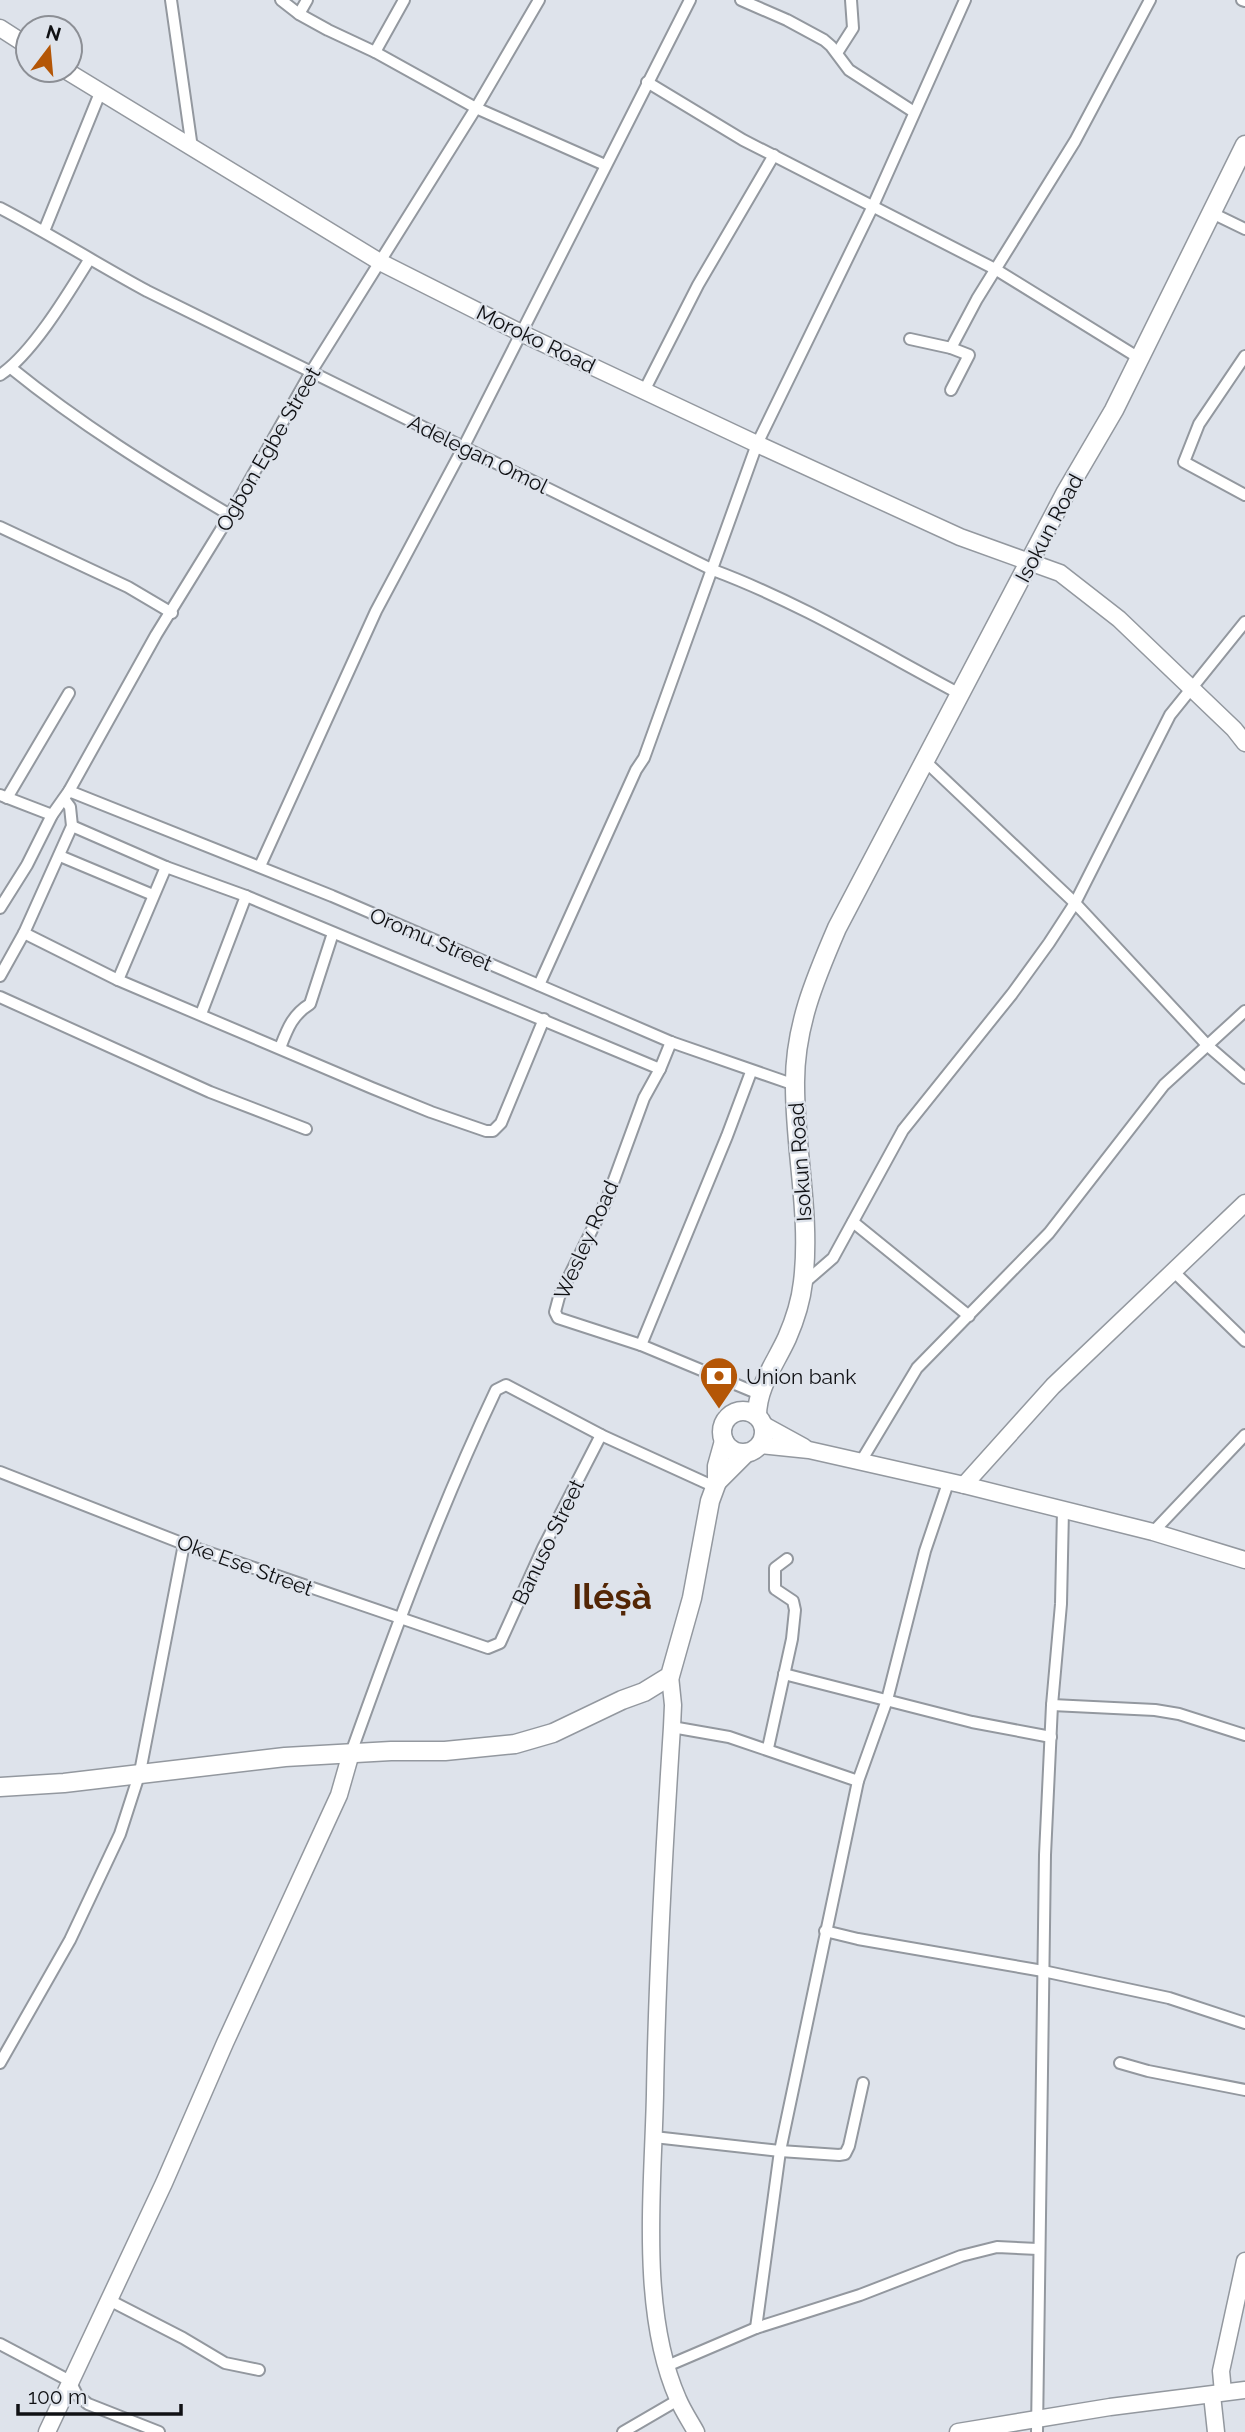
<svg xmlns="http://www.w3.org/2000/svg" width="1245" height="2432" font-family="Raleway,sans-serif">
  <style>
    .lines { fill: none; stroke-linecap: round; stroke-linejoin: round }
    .street-casing { stroke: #93989f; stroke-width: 14 }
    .secondary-casing { stroke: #93989f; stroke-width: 19 }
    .primary-casing { stroke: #93989f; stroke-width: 21 }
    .street { stroke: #fff; stroke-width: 10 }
    .secondary { stroke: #fff; stroke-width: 16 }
    .primary { stroke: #fff; stroke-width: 18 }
    .labels { text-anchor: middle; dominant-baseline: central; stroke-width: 5; stroke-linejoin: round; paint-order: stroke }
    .street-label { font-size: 21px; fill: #101114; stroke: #dee3eb }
    .poi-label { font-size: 21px; fill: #101114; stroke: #dee3eb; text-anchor: start }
    .town-label { font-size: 35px; font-weight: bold; fill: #532605; stroke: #dee3eb }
  </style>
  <rect width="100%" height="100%" fill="#dee3eb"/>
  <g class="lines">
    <g class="street-casing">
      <g id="street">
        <polyline points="171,0 192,148"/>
        <polyline points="281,0 299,14 328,30 375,52 476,108 605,165"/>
        <polyline points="741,0 787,20 824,40 831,46 849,70 914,112"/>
        <polyline points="1242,0 1245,1"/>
        <polyline points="299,14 307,0"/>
        <polyline points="375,52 404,0"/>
        <polyline points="837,53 853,28 851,0"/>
        <polyline points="647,82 743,140 995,269 1139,358"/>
        <path d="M 0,208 C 50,234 97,264 147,291 L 713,570 C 799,602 879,651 960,694"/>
        <polyline points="1212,213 1245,229"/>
        <polyline points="44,231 100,93"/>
        <polyline points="910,339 951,348 977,299 1075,141 1150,0"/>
        <polyline points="951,348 969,355 951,390"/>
        <polyline points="1245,356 1199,424 1184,462 1245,495"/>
        <path d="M 11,368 C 80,424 154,470 230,515"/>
        <path d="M 0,375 C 32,354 68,294 89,260"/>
        <polyline points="644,391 698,285 774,155"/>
        <polyline points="0,527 128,587 172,613"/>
        <polyline points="925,761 1075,903 1208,1046 1245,1078"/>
        <polyline points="69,791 332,896 671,1042 795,1085"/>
        <polyline points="0,795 52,815"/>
        <polyline points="7,798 69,693"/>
        <polyline points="72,826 166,867 246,896 660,1069"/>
        <polyline points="60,856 153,895"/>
        <polyline points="260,866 376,611 464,446 690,0"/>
        <polyline points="0,908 27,865 52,815 69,791 156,635 230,515 311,372 476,108 539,0"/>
        <polyline points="24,933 118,980 372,1088 431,1112 486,1131 493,1131 501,1123 544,1019"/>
        <polyline points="0,976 24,933 72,826 70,807 64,799"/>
        <polyline points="118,980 166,867"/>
        <polyline points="539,985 636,770 644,758 757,444 872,208 965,0"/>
        <polyline points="0,997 210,1092 306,1129"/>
        <polyline points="201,1014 246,896"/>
        <polyline points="671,1042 660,1069 644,1098 607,1199 559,1297 555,1312 558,1318 641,1345 759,1394"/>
        <path d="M 280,1048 C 287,1030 292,1015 310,1004 L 333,933"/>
        <polyline points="853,1222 969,1316"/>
        <polyline points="1173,1271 1245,1341"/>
        <polyline points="803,1284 833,1258 903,1130 1012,994 1049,943 1075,903 1170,715 1245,622"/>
        <polyline points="641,1345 727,1136 751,1072"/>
        <polyline points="860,1463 917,1368 1049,1233 1164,1085 1245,1011"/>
        <polyline points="0,1472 184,1544 488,1648 500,1643 543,1548 601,1435"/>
        <polyline points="1153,1532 1245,1435"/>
        <polyline points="784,1674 972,1722 1051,1737"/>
        <polyline points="1052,1705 1155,1710 1179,1714 1245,1735"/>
        <polyline points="672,1727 729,1737 858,1781"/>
        <polyline points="768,1748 792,1639 795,1610 793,1601 775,1589 775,1568 787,1559"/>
        <path d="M 351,1753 C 395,1630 440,1508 496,1390 L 506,1385 L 601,1435 L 715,1487"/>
        <polyline points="825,1931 858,1939 1043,1971 1169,1998 1245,2023"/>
        <polyline points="0,2063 70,1940 120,1834 140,1772 184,1544"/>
        <polyline points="1120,2063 1148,2071 1245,2090"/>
        <polyline points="654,2137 780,2151 839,2155 845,2154 849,2146 863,2083"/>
        <polyline points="109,2300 183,2338 225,2363 259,2370"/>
        <polyline points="756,2328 780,2151 858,1781 887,1700 925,1551 948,1483"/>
        <polyline points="0,2344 70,2381 77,2395 88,2404 159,2432"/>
        <polyline points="667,2366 756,2328 860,2295 961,2256 997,2247 1038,2249"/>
        <polyline points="623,2432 678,2400"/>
        <polyline points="1037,2432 1045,1855 1052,1705 1061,1604 1063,1510"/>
      </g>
    </g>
    <g class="secondary-casing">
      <g id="secondary">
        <polyline points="0,28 28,46"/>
        <polyline points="65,70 380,262 521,333 757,444 960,537 1060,573 1119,619 1234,729 1245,743"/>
        <polyline points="762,1424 804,1447"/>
        <polyline points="760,1445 809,1450 964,1485 1153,1532 1245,1560"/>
        <polyline points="964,1485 1053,1386 1245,1203"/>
        <path d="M 670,1676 L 673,1705 L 672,1727 C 664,1850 657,1971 655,2094 C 653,2189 639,2311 678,2399 C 683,2411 690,2421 696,2432"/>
        <polyline points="1223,2392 1221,2371 1245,2261"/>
        <polyline points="1212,2395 1216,2432"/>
        <polyline points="47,2432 164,2183 225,2043 339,1795 351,1753"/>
        <polyline points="958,2432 1110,2407 1245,2390"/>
      </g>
    </g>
    <g class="primary-casing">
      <g id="primary">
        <circle cx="743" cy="1432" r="21"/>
        <path d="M 757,1416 C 757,1387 775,1364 787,1338 C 794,1322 801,1300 803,1282 C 811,1217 795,1151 795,1086 C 794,1028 815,979 837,928 L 1066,492 L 1114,410 L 1245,145"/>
        <polyline points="717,1482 746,1453"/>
        <polyline points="0,1787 64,1783 285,1757 391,1751 445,1751 515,1744 553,1733 622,1700 644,1692 670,1676 692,1598 710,1501 717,1482 717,1466 724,1441"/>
      </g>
    </g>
    <use href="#street" class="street"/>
    <use href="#secondary" class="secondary"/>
    <use href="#primary" class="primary"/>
  </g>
  <defs>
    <g id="bank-pin" transform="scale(2.0125)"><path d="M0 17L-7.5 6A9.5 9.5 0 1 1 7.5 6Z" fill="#b45606" stroke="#dee3eb"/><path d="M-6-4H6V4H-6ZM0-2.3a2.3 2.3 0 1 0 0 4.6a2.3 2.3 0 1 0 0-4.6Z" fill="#fff"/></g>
  </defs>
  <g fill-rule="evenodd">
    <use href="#bank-pin" x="719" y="1376"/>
  </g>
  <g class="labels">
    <g class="street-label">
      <text transform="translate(536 339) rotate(26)">Moroko Road</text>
      <text transform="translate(268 449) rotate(-60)">Ogbon Egbe Street</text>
      <text transform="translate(478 454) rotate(26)">Adelegan Omol</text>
      <text transform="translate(1049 528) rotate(-62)">Isokun Road</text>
      <text transform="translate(431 939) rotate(23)">Oromu Street</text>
      <text transform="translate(800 1162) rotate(-94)">Isokun Road</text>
      <text transform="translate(586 1240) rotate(-66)">Wesley Road</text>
      <text transform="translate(548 1542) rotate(-64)">Banuso Street</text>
      <text transform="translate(245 1565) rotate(20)">Oke Ese Street</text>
    </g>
    <g class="poi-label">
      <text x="746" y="1376">Union bank</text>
    </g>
    <g class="town-label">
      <text x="612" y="1596">Iléṣà</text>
    </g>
  </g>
  <g transform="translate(49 49) rotate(16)"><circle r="33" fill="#dee3eb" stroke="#8c8f95" stroke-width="2"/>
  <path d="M0-5L12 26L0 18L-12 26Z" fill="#b45606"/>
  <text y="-10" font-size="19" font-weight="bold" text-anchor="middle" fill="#101114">N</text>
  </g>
  <path d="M18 2404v10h163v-10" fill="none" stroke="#101114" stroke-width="3.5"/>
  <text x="28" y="2404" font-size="21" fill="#101114" stroke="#dee3eb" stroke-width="5" paint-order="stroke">100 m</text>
</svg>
